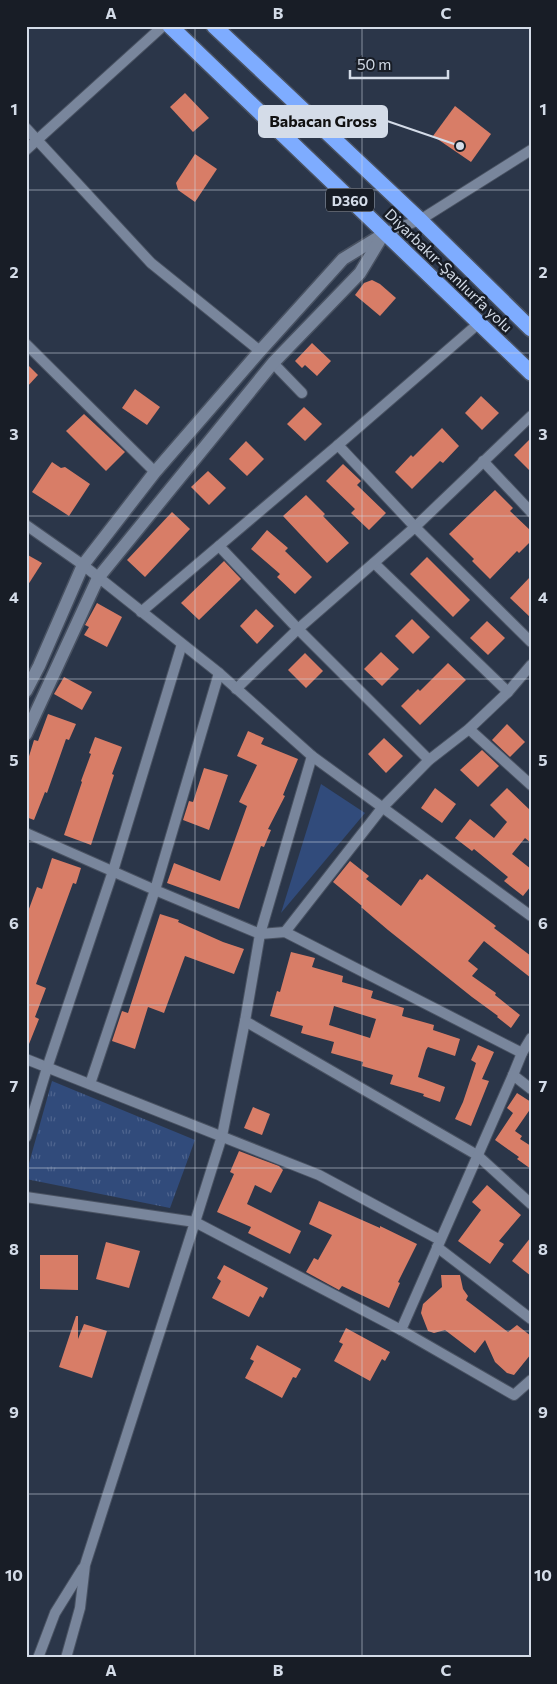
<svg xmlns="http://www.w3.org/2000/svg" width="557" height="1684" font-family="Commissioner,sans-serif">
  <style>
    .grass { fill: #314b7b }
    .park { fill: url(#park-tufts) }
    .building { fill: #d87d67; fill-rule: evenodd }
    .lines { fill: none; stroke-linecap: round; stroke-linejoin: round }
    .street-casing { stroke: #495262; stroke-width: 12 }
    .secondary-casing { stroke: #495262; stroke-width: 15 }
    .highway-casing { stroke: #495262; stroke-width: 18 }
    .street { stroke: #79869c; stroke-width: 10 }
    .secondary { stroke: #79869c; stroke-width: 12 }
    .highway { stroke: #7eacff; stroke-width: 15 }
    .grid { fill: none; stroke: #d4dce8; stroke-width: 1; stroke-opacity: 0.55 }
    .labels { text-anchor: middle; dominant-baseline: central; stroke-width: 5; stroke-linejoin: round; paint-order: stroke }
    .shield { fill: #181d26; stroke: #9ca3ae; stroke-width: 1 }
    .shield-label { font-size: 14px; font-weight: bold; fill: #d4dce8 }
    .street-label { font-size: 15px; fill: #d4dce8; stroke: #181d26 }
    .leader { fill: none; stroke: #d4dce8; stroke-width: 2 }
    .callout-dot { fill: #d4dce8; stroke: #181d26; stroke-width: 2 }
    .callout { fill: #d4dce8; stroke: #d4dce8; stroke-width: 2 }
    .callout-label { font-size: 16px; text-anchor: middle; font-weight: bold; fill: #111 }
    .neatline { fill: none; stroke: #d4dce8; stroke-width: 2 }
    .grid-label { font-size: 16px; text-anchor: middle; font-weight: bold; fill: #d4dce8 }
  </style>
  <defs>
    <pattern id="park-tufts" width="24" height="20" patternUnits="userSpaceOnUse" patternTransform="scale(1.25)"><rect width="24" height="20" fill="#314b7b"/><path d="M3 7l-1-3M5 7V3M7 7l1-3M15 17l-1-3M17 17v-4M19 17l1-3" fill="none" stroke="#4e648e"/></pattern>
  </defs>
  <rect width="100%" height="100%" fill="#2b3649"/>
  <polygon class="grass" points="321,784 365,813 281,913"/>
  <polygon class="park" points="52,1081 195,1140 170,1208 26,1179 26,1174"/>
  <g class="building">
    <polygon points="185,93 209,118 193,132 170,107"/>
    <polygon points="455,106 491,134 471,162 433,136"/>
    <polygon points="195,154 217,169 195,202 178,190 176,183"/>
    <polygon points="372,280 380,284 396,298 380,316 355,295 364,283"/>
    <polygon points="312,343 331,361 317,376 305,365 302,368 295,361"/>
    <polygon points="26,363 38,375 26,388"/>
    <polygon points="135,389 160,407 147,425 122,408"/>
    <polygon points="481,396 499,413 482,430 465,413"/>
    <polygon points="304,407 322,424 305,441 287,424"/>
    <polygon points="84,414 125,452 106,471 66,431"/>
    <polygon points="442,428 459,446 443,463 440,461 412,489 395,472 411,455 413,457"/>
    <polygon points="531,438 531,472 514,455"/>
    <polygon points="246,441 264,459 247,476 229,459"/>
    <polygon points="52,462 61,468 65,467 90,484 69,516 32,492"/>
    <polygon points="343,464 361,481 357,485 386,513 369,530 351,513 355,509 326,481"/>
    <polygon points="208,471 226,488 209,505 191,487"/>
    <polygon points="495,490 513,508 510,511 531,531 531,541 519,553 517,551 490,579 472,561 474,559 449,534"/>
    <polygon points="306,495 325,514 323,516 349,543 327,563 283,516"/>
    <polygon points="172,512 190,529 145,577 127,560"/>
    <polygon points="267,530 288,548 285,551 312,577 295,594 277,577 280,574 251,549"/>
    <polygon points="26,554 42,563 26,588"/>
    <polygon points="427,557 470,600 453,617 410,574"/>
    <polygon points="224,561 241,579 199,620 181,603"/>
    <polygon points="531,576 531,618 510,598"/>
    <polygon points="97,603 122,617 107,647 84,635 89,627 85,625"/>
    <polygon points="256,609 274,626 257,644 240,626"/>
    <polygon points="412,619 430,637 413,654 395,636"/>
    <polygon points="487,621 505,638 488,655 470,638"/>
    <polygon points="381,652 399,669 382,686 364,669"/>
    <polygon points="305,653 323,671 306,688 288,670"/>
    <polygon points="448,663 466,680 420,725 401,706 418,689 420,691"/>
    <polygon points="64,677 92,692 82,710 54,694"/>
    <polygon points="48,714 76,724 69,740 66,739 47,793 45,792 34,820 26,817 26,766 34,740 38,741"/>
    <polygon points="507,724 525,742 510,757 492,740"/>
    <polygon points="248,731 264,738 261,744 298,759 283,795 285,796 268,829 271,830 264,847 261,846 239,909 167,883 174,863 220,881 247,806 239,802 257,765 237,756"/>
    <polygon points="95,737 122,747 112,774 114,775 91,845 64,835 82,782 81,781 91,754 89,753"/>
    <polygon points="384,738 403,756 386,773 368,754"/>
    <polygon points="482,750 499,766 478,787 460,770"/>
    <polygon points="204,768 228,775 209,830 183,820 189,801 193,802"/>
    <polygon points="435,788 456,804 442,823 421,808"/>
    <polygon points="507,788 531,811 531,843 525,838 512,854 531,869 531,886 523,896 504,881 508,877 474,849 472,851 455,838 470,819 494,838 507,822 490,805"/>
    <polygon points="52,858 81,868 76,884 73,883 36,984 46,988 35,1017 39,1019 27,1049 26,917 37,887 42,889"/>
    <polygon points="350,861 369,876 366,879 401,906 420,879 422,880 427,874 496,926 494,928 531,956 531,978 484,941 468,961 478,969 472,976 496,993 495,995 520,1015 511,1028 497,1017 498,1016 472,997 388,930 361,907 362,906 333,882"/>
    <polygon points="160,914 179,920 178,922 223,942 244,949 234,974 185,956 164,1013 148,1007 135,1049 112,1041 122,1011 128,1013"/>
    <path d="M 291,952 L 315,958 L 312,967 L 343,976 L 342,982 L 373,991 L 371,998 L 404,1008 L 402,1016 L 434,1025 L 433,1030 L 460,1039 L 455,1056 L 428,1047 L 426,1050 L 418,1077 L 445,1087 L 440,1102 L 423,1096 L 424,1094 L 390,1084 L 393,1075 L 362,1066 L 363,1062 L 331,1053 L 334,1042 L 301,1033 L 303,1026 L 270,1016 L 277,991 L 280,992 ZM 334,1006 L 376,1019 L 370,1038 L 329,1025 Z"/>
    <polygon points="478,1045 494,1052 482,1079 489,1081 471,1126 455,1119 463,1102 476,1063 471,1060"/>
    <polygon points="517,1093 531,1102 531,1108 515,1131 522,1136 520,1139 531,1146 531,1169 517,1159 519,1157 495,1140 513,1113 507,1108"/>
    <polygon points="253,1107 270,1114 262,1135 244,1128"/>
    <polygon points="239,1151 279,1166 283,1170 271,1193 255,1185 247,1204 301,1231 290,1254 248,1233 251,1227 217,1212 234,1174 230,1172"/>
    <polygon points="487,1185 521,1215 499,1241 504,1244 490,1264 458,1241 481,1210 472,1202"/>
    <polygon points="319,1201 380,1228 380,1226 417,1244 398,1282 400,1283 389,1308 342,1286 339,1290 306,1272 314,1258 318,1260 332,1235 309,1224"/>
    <polygon points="531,1237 531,1276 512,1261"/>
    <polygon points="106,1242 140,1251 129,1288 96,1279"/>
    <polygon points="40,1255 78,1255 78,1290 40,1289"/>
    <polygon points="224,1265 268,1288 263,1298 260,1296 249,1317 212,1298 221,1281 217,1278"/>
    <polygon points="441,1275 460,1275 463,1289 468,1296 466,1300 508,1332 517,1325 531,1336 531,1354 514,1375 507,1373 495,1362 485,1340 475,1353 445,1330 434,1333 428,1331 421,1313 423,1304 442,1287"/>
    <polygon points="76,1316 78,1316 78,1339 84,1324 107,1331 92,1378 59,1367"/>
    <polygon points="346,1328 390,1352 385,1361 382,1359 370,1381 334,1361 343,1344 339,1342"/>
    <polygon points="257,1345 301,1369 296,1378 293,1377 282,1398 245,1378 254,1361 250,1359"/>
  </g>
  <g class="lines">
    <g class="street-casing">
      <g id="street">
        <polyline points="26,128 151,263 260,351"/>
        <polyline points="26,150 163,26"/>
        <polyline points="384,233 420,220 531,150"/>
        <polyline points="26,344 155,472"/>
        <polyline points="273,363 302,393"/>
        <polyline points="338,445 479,323"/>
        <polyline points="483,461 531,512"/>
        <polyline points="26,525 83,565 219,673 312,756 260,934 245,1021 477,1155 531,1204"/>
        <polyline points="219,546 298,629 429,760"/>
        <polyline points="374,563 508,692"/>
        <polyline points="141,612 338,445 415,527 531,416"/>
        <polyline points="236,689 298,629 415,527 531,642"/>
        <polyline points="469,729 531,785"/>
        <polyline points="312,756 531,916"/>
        <polyline points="26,833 155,890 260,934 285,932 522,1053 531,1038"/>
        <polyline points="285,932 382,808 429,760 469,729 508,692 531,665"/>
        <polyline points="245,1021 222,1136 195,1222 401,1330"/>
        <polyline points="522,1053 513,1075 531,1089"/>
        <polyline points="26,1059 319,1175 440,1240"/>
        <polyline points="513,1075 401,1330 514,1395 531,1380"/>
        <polyline points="90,1084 155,890 219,673"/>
        <polyline points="26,1137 47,1068 113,871 182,644"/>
        <polyline points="26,1197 195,1222 85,1565 80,1608 66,1658"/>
        <polyline points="437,1247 531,1319"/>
        <polyline points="38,1658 55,1613 83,1568"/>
      </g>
    </g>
    <g class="secondary-casing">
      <g id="secondary">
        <polyline points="26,691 39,666 83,565 155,472 260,351 343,259 382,235"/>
        <polyline points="26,734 98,578 273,363 360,273 384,233"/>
      </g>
    </g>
    <g class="highway-casing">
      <g id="highway">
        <polyline points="170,26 531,373"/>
        <polyline points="214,26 420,220 531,329"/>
      </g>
    </g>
    <use href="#street" class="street"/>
    <use href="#secondary" class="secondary"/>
    <use href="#highway" class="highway"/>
  </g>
  <path class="grid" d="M 195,26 L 195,1658M 362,26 L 362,1658M 26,190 L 531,190M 26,353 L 531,353M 26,516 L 531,516M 26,679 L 531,679M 26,842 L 531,842M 26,1005 L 531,1005M 26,1168 L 531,1168M 26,1331 L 531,1331M 26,1494 L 531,1494"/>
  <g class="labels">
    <rect class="shield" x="326" y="188.5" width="48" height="23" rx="4"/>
    <g class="shield-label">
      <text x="350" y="200">D360</text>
    </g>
    <g class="street-label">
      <text transform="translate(449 270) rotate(44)">Diyarbakır-Şanlıurfa yolu</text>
    </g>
  </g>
  <path class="leader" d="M460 146L387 121"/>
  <circle class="callout-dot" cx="460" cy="146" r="5"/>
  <rect class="callout" x="259" y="106" width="128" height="31" rx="5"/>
  <g class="callout-label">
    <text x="323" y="127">Babacan Gross</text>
  </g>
  <rect width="557" height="1684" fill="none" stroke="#181d26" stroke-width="55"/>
  <path d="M350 70v8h98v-8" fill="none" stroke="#d4dce8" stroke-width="2.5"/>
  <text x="357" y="70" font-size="15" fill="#d4dce8" stroke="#181d26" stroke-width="4" paint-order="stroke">50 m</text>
  <rect x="28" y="28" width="502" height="1628" class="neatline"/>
  <g class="grid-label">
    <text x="111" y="19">A</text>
    <text x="278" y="19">B</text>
    <text x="446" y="19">C</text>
    <text x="14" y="115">1</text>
    <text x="543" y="115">1</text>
    <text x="14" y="278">2</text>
    <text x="543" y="278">2</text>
    <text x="14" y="440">3</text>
    <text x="543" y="440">3</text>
    <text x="14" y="603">4</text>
    <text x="543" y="603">4</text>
    <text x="14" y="766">5</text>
    <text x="543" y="766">5</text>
    <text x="14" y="929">6</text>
    <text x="543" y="929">6</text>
    <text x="14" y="1092">7</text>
    <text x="543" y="1092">7</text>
    <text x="14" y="1255">8</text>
    <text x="543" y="1255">8</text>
    <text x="14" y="1418">9</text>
    <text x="543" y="1418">9</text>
    <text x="14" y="1581">10</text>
    <text x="543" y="1581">10</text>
    <text x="111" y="1676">A</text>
    <text x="278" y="1676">B</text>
    <text x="446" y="1676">C</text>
  </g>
</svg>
